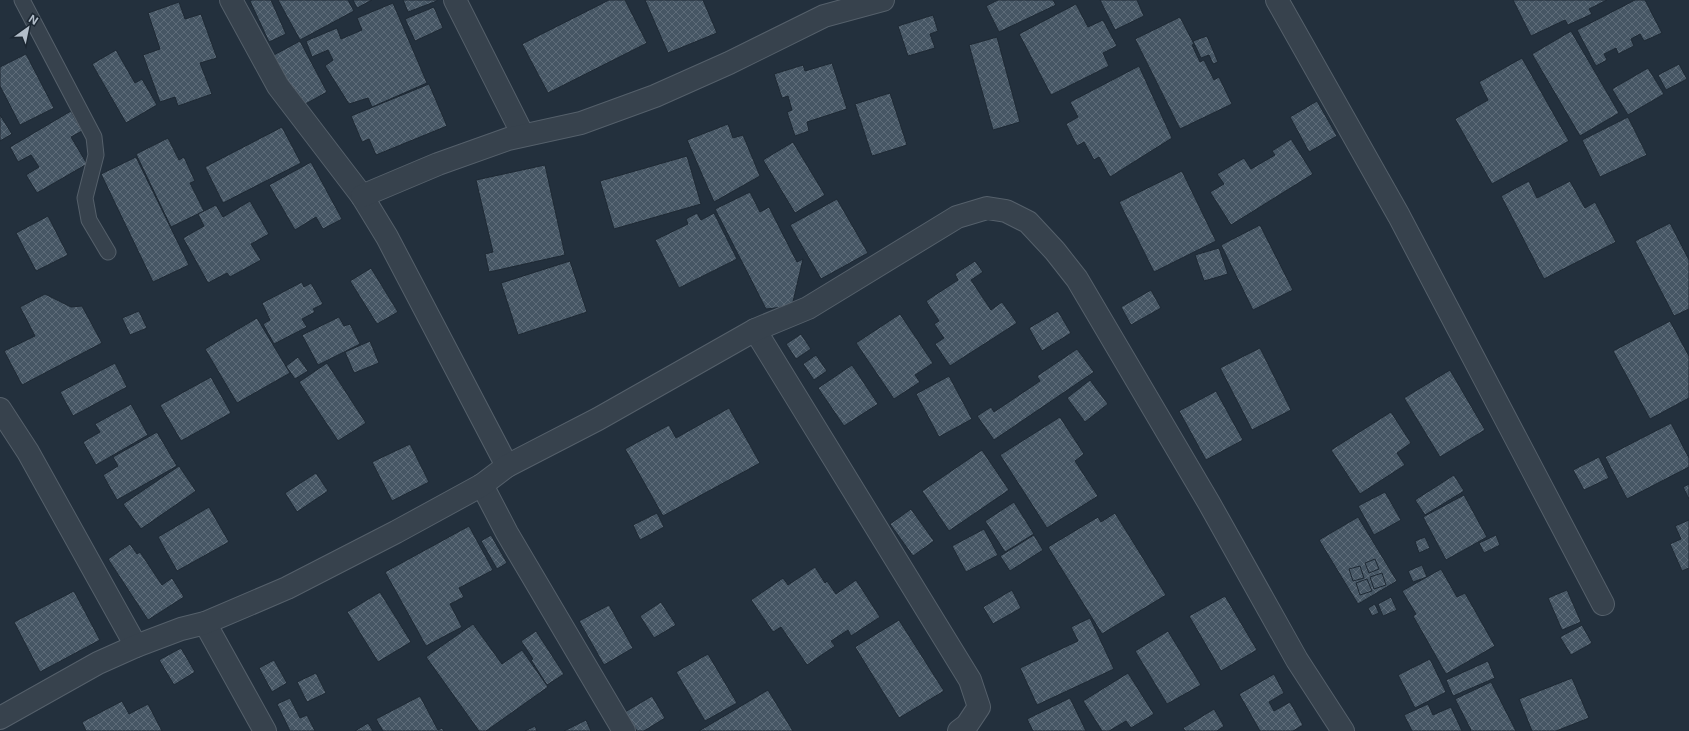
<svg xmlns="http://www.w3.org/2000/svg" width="1689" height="731" font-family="Inter,sans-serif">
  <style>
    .building { fill: url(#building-cross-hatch); stroke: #1e2934 }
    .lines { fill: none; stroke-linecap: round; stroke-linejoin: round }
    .service-casing { stroke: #55606b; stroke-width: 17 }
    .minor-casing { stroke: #55606b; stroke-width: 24 }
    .service { stroke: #37424d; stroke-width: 15 }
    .minor { stroke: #37424d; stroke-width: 22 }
  </style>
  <defs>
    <pattern id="building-cross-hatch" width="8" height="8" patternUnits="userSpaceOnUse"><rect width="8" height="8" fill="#465664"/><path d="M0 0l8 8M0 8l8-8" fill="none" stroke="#5e6c79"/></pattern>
  </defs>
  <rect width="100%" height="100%" fill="#23303d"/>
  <g class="building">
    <polygon points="252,0 271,0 286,34 269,42 250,1"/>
    <polygon points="278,0 348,0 354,11 300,40"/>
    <polygon points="353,0 372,0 357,8"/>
    <polygon points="403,0 437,0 437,1 408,12"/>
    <polygon points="609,0 625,0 647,43 548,93 522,44"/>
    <polygon points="645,0 703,0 717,33 668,53"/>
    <polygon points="998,0 1053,0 1056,5 999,32 986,6"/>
    <polygon points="1100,0 1137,0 1144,16 1115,30"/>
    <polygon points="1513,0 1607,0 1589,9 1592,14 1568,25 1565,20 1531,36"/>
    <polygon points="1635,0 1645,0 1662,33 1644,41 1640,34 1631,39 1634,46 1618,54 1616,48 1604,54 1607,60 1596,66 1577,30"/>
    <polygon points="179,2 185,19 201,14 217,58 200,63 212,94 178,106 175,97 160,102 143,55 160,49 148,13"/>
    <polygon points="393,3 427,83 372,107 368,98 349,104 325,66 333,60 328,50 312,57 306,41 337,28 341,39 362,30 357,18"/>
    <polygon points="1076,4 1088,27 1103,20 1117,46 1103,53 1109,66 1051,95 1019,34"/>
    <polygon points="434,7 443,28 415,41 405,19"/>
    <polygon points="933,15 938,31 930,34 935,48 908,56 898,26"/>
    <polygon points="1180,17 1194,44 1192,45 1200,62 1204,60 1214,80 1219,77 1232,104 1180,129 1135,39"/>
    <polygon points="1571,31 1619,113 1580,136 1532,54"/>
    <polygon points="1207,36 1218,62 1213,64 1209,55 1201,58 1193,41"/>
    <polygon points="997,37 1020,122 993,130 969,45"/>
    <polygon points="300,41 327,92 300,107 272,56"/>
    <polygon points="116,50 135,83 142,79 157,105 126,123 92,64"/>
    <polygon points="26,54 54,108 20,125 0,86 0,67"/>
    <polygon points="1522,58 1569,141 1492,184 1455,119 1488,100 1479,82"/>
    <polygon points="832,63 847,109 807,122 809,131 795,136 787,112 792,110 788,96 782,98 774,74 803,65 805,71"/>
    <polygon points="1679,64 1687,79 1666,90 1658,75"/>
    <polygon points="1139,66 1172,138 1110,177 1099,157 1094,160 1084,142 1077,146 1066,124 1078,117 1070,102"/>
    <polygon points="1648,68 1664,94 1628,115 1612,89"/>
    <polygon points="429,84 447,126 376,155 369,139 362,142 351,116"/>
    <polygon points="890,93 907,145 872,156 855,104"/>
    <polygon points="1317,101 1337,136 1309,152 1290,117"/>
    <polygon points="71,111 82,131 71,137 87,164 37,193 26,175 39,167 31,155 18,162 10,147"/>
    <polygon points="0,115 12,134 0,141"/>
    <polygon points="1628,117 1647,155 1600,177 1582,140"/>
    <polygon points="728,124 733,138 743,135 760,176 714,202 687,140"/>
    <polygon points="282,127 301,163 223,203 205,167"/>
    <polygon points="168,138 179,160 184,157 195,181 190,183 204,211 171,227 136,154"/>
    <polygon points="1291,139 1313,174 1231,225 1210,192 1224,184 1217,174 1244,158 1251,169 1275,155 1272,151"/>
    <polygon points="793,142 825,195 795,213 763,160"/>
    <polygon points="687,156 701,204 614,229 600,181"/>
    <polygon points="136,157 189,265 153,282 101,174"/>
    <polygon points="311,162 342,219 323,229 316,217 295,230 269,185"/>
    <polygon points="545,165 565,255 489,272 485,254 493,252 476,180"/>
    <polygon points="1182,171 1216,241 1154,272 1119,202"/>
    <polygon points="1529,181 1537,198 1570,181 1585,208 1595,202 1616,242 1544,279 1501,196"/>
    <polygon points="750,192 760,212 769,207 797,262 803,259 792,306 766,309 715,209"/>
    <polygon points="837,199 868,253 821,279 790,225"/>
    <polygon points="250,201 269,234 251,244 261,260 230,277 227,273 208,283 183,238 204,226 198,214 216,205 223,217"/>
    <polygon points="697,213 701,220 714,213 737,259 679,288 655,240 688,224 686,219"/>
    <polygon points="48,216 68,255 36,271 16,233"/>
    <polygon points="1670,223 1689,260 1689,309 1674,316 1635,241"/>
    <polygon points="1260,225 1293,290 1253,310 1221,245"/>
    <polygon points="1219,248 1228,274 1204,281 1195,255"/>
    <polygon points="570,261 587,312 518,335 501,283"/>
    <polygon points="975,261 983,272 971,280 991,310 1002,302 1017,323 950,366 935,344 944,338 934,324 939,321 926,301 958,280 955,274"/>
    <polygon points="371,268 398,312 377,324 350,281"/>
    <polygon points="302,282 304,287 311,283 323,304 313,309 315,312 302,319 307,327 274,344 263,324 270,320 262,303"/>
    <polygon points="1151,290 1161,308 1131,325 1121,307"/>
    <polygon points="45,294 71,307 82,306 102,343 22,385 4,351 35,336 20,307"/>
    <polygon points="139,311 147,328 130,335 122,318"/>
    <polygon points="1058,311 1071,333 1042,351 1029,328"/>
    <polygon points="900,314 933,363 915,375 920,382 894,399 856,343"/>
    <polygon points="339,317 344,326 350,324 360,344 318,365 302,335"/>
    <polygon points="257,318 290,373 237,403 205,349"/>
    <polygon points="1670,321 1689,356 1689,398 1650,419 1613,351"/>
    <polygon points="801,334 811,349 796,359 786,344"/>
    <polygon points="370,341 379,363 354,373 345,352"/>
    <polygon points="1260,348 1291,410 1252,430 1220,368"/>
    <polygon points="1077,349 1094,372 994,440 977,416 991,407 994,412 1040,381 1037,376"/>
    <polygon points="816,355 827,371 814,380 803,364"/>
    <polygon points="298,357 308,371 295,379 286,366"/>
    <polygon points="115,363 127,387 73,416 60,392"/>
    <polygon points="327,363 366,423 338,441 299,382"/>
    <polygon points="852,365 878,404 844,426 818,388"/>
    <polygon points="1450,370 1485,430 1440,457 1404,398"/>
    <polygon points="949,376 972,419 939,437 916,394"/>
    <polygon points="211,377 231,413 181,441 160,405"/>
    <polygon points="1090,380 1108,404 1085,422 1067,398"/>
    <polygon points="1216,391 1243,440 1206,460 1179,411"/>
    <polygon points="131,404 148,435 96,465 83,442 100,432 95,424"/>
    <polygon points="729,408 760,463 663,516 625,449 669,425 676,438"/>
    <polygon points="1391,412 1411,443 1397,453 1405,465 1360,494 1331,450"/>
    <polygon points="1060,417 1084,454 1075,461 1098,496 1047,528 1000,455"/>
    <polygon points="1671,423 1689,458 1689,467 1627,499 1605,457"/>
    <polygon points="157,432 177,466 117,500 103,475 118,466 113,457"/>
    <polygon points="410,444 429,482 392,501 372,462"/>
    <polygon points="982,450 1009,490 949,531 922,491"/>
    <polygon points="1599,457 1609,478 1584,490 1573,470"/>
    <polygon points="179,466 196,491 141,529 123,504"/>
    <polygon points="316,473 328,491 297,512 285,493"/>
    <polygon points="1454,475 1464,491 1425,515 1415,500"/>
    <polygon points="1689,484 1689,499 1683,487"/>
    <polygon points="1385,492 1401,520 1374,535 1358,506"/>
    <polygon points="1464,495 1487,537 1446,560 1423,517"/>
    <polygon points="1014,502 1034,534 1005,552 985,521"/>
    <polygon points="209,507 229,542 177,571 158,537"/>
    <polygon points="911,509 934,541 913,556 890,524"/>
    <polygon points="657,513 664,527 640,540 633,525"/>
    <polygon points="1115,513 1166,595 1102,634 1048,547 1098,517 1101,522"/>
    <polygon points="1358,517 1397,581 1358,604 1319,540"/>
    <polygon points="1689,520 1689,568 1682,571 1670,544 1681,539 1675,526"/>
    <polygon points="469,526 493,570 459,588 464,597 450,604 462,627 426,646 385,572"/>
    <polygon points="984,529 998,555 966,572 952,546"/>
    <polygon points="491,535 507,563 497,569 481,541"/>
    <polygon points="1034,535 1043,550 1010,571 1000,556"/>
    <polygon points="1496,535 1500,545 1484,553 1479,543"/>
    <polygon points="1425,537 1430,548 1419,553 1415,541"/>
    <polygon points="130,544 137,554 140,552 162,585 172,578 184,597 148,620 108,559"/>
    <polygon points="1375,559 1379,569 1369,573 1365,563"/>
    <polygon points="1422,565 1427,577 1413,582 1408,571"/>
    <polygon points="1360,566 1364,578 1353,581 1349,569"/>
    <polygon points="815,567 825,583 827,581 836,594 856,580 880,617 851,636 848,630 831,641 835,646 807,665 781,627 773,632 751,600 783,578 788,585"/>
    <polygon points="1441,569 1457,597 1465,593 1495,646 1446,674 1413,616 1416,614 1402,591"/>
    <polygon points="1382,573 1386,585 1374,589 1370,577"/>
    <polygon points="1367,579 1372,591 1360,595 1356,583"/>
    <polygon points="1012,590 1021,608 993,624 983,607"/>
    <polygon points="1567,590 1581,622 1562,630 1548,598"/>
    <polygon points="74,591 100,640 40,672 14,622"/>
    <polygon points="380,592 411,642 378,662 347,612"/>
    <polygon points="1225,596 1257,650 1221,671 1189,616"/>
    <polygon points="1391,597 1397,610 1383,616 1378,604"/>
    <polygon points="661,602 676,625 654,638 640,616"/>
    <polygon points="1375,604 1379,613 1372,616 1368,608"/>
    <polygon points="609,605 633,648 604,665 579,621"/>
    <polygon points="1090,618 1114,669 1037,705 1020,668 1078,641 1071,627"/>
    <polygon points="899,620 944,691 899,718 855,647"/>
    <polygon points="473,624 502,664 522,650 548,687 486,731 479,731 426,657"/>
    <polygon points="1582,625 1592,643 1571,655 1560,637"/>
    <polygon points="536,631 564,674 547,685 531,660 533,659 521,641"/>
    <polygon points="1168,631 1201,685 1167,704 1135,651"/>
    <polygon points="181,648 195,672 174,685 159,660"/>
    <polygon points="708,654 737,703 705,721 676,672"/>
    <polygon points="1430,659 1446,692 1415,708 1398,675"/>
    <polygon points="274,660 287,683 272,692 259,668"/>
    <polygon points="1488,661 1495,678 1453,696 1446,680"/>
    <polygon points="316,673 326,693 307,702 297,682"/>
    <polygon points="1128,673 1154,714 1131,728 1126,721 1109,731 1102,731 1083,701"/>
    <polygon points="1274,674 1284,693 1269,702 1274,711 1290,702 1303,725 1293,731 1260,731 1239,694"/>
    <polygon points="1572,678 1589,718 1556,731 1532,731 1519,699"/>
    <polygon points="1491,682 1516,731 1470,731 1471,730 1455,699"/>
    <polygon points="768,690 793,731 699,731"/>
    <polygon points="420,696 438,730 442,728 444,731 383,731 376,719"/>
    <polygon points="652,696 665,718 644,731 637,731 625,712"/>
    <polygon points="290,698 300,718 307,715 315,731 290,731 277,704"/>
    <polygon points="1070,698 1086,731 1033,731 1027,719"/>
    <polygon points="122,701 129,714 148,704 162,731 86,731 82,722"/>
    <polygon points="1428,704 1433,715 1451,707 1462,731 1412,731 1404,715"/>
    <polygon points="1214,709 1224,726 1217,731 1185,731 1183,728"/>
    <polygon points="586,720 591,731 564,731"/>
    <polygon points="368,723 373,731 355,731"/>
    <polygon points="535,726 537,731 525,731"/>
  </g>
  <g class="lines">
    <g class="service-casing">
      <polyline id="service" points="22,0 94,137 96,155 85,198 89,220 108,252"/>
    </g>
    <g class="minor-casing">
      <g id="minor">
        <polyline points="231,0 278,86 362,196 387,237 507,466"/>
        <polyline points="455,0 523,135"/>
        <polyline points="1277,0 1399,216 1603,604"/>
        <polyline points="362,196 438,164 508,139 581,123 655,96 729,63 824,16 883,0"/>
        <polyline points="755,330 970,680 979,707 967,725 959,731"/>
        <polyline points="0,409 28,452 136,646"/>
        <polyline points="482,485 507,533 624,731"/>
        <polyline points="205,623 265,731"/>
        <polyline points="0,718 98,663 136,646 181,629 205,623 287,588 396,532 482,485 507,466 598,419 755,330 808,308 957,217 987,208 1006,211 1028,222 1055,251 1077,279 1209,503 1297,660 1343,731"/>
      </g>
    </g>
    <use href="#service" class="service"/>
    <use href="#minor" class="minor"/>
  </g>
  <g transform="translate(28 28) rotate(33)" stroke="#1c2732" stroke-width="3" paint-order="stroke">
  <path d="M0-3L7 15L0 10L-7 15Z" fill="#b2bdc9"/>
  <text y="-6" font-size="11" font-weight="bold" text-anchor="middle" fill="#b2bdc9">N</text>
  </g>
</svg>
